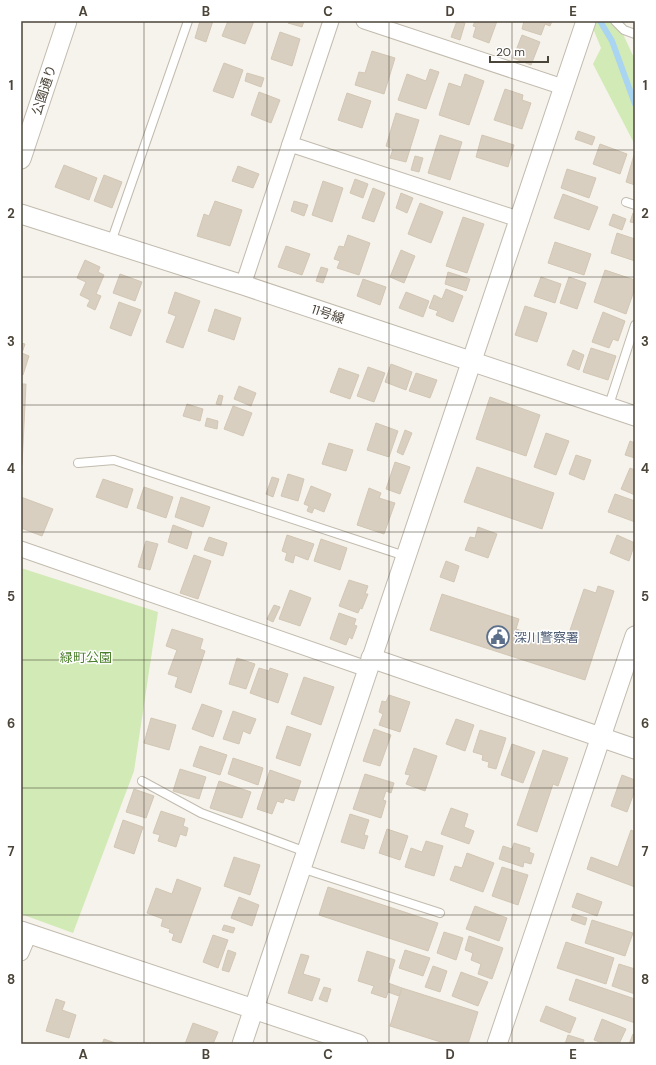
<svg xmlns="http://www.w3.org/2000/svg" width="656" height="1065" font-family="'DM Sans','Noto Sans JP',sans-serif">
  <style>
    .green { fill: #d2eab5 }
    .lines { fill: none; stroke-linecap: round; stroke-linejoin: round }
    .stream { stroke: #a9d4f2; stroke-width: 6 }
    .building { fill: #d8cfc1; stroke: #d3c7b4 }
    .service-casing { stroke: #c2bbae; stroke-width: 10 }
    .minor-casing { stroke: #c2bbae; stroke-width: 17 }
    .tertiary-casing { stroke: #c2bbae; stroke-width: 21 }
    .service { stroke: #fff; stroke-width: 8 }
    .minor { stroke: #fff; stroke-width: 15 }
    .tertiary { stroke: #fff; stroke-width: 19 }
    .grid { fill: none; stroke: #4b4439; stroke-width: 1; stroke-opacity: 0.55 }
    .labels { text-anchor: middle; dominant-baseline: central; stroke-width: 3; stroke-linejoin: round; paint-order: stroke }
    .street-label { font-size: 13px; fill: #4b4439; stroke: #fff }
    .service-label { font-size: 13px; fill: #4e5e75; stroke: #fff; text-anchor: start }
    .park-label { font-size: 13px; fill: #4a7f2a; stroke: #fff }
    .neatline { fill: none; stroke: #4b4439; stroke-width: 1.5 }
    .grid-label { font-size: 13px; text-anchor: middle; font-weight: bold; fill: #4b4439 }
  </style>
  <rect width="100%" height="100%" fill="#f6f3ec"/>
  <g class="green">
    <polygon points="590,21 617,21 635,60 635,145 593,64 601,48"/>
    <polygon points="21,568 158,612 134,771 73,933 21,914"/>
  </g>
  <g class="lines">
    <polyline class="stream" points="600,21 612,41 635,104"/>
  </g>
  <g class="building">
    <polygon points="200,21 213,21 206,42 195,38"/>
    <polygon points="228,21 254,21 245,44 222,36"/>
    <polygon points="288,21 304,21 302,27 288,23"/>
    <polygon points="457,21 465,23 460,40 451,37"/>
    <polygon points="475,21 497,21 489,43 473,37 476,27 473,26"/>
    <polygon points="524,21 552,21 550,26 545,24 541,35 522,29"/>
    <polygon points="280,32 300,39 292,66 271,59"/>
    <polygon points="522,35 540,42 531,65 513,58"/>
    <polygon points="372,51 395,58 384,94 355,85 359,72 365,73"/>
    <polygon points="224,63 243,70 233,98 213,91"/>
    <polygon points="430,69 439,72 426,109 398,100 407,74 426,81"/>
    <polygon points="247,73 264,78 261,87 245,81"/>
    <polygon points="465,74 484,81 469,125 439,115 449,83 461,87"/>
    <polygon points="505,89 523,95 522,100 531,103 522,129 494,120"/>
    <polygon points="259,92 280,100 271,123 251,115"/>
    <polygon points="347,93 371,101 362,128 338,120"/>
    <polygon points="396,113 419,120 406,162 390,158 393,149 386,146"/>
    <polygon points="578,131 595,137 592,145 575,139"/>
    <polygon points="440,135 462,142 450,180 428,173"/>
    <polygon points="482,135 514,145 508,167 476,157"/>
    <polygon points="600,144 627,154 620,174 593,164"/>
    <polygon points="634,155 635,155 635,185 626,182"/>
    <polygon points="415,156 423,158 419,172 411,170"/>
    <polygon points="64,165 97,178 89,200 55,187"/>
    <polygon points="238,166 259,174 253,188 232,181"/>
    <polygon points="567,169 596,178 589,198 561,188"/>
    <polygon points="104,175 122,182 112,208 94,201"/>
    <polygon points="355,179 368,184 363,198 350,193"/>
    <polygon points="323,181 343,188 332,222 312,215"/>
    <polygon points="373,188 385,193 374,222 362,218"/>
    <polygon points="401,193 413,198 407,213 396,208"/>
    <polygon points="563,194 598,207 589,230 554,218"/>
    <polygon points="215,201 242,210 230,246 197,236 204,214 209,216"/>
    <polygon points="294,201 308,205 304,216 291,211"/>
    <polygon points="420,203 443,212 431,243 408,234"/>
    <polygon points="633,213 635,213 635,223 630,222"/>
    <polygon points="613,214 626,219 622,230 609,225"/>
    <polygon points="463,217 484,224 467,273 446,266"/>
    <polygon points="617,233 635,239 635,261 611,253"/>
    <polygon points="348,235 370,243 359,275 337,268 340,261 334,259 339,246 344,247"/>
    <polygon points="555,242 591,254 584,275 548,263"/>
    <polygon points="286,246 310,254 302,275 278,267"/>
    <polygon points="401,250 415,256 404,283 390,277"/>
    <polygon points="85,260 100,267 98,272 104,275 96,294 101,296 95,310 87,306 90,300 80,295 86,282 77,278"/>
    <polygon points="321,267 328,269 323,283 316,281"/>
    <polygon points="605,270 635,280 635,288 626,314 594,302"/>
    <polygon points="448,272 470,279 466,291 445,284"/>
    <polygon points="120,274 142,282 135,301 113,293"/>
    <polygon points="541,277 561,284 555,303 534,296"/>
    <polygon points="569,277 586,283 577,309 560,303"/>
    <polygon points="363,279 386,287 380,305 357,296"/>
    <polygon points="446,289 463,296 453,322 436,315 438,311 429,308 434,295 442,299"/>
    <polygon points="175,292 200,301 183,348 166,342 176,316 168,313"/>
    <polygon points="406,292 429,301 423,317 399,308"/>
    <polygon points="119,302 141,310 131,336 110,328"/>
    <polygon points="525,306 547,313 537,342 515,335"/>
    <polygon points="215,309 241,318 234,340 208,331"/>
    <polygon points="603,312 625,321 618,341 613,339 609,348 592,342"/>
    <polygon points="21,343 25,344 22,353 29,356 23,375 21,374"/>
    <polygon points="591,348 616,356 608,380 583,372"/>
    <polygon points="573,350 584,355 579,370 567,365"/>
    <polygon points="391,364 412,372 406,390 385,382"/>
    <polygon points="368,367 385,373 374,402 357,396"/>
    <polygon points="339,368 359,375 350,399 330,392"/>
    <polygon points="416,373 437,380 430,398 409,391"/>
    <polygon points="21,384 26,384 22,465 21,465"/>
    <polygon points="239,386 256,393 251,406 234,399"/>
    <polygon points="219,395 223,396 221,405 216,404"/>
    <polygon points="490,397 540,415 526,456 476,439"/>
    <polygon points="187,404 203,409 200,421 183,416"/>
    <polygon points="233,406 252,413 243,436 224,429"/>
    <polygon points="207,418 218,421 217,429 205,426"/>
    <polygon points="376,423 398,431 389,457 367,450"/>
    <polygon points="405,430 412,433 403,455 397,452"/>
    <polygon points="546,433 569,441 556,475 534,467"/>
    <polygon points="630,441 635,443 635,458 625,455"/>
    <polygon points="329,443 353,450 346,471 322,464"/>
    <polygon points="576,455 591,460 584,480 569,474"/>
    <polygon points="395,462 410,467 400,494 386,489"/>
    <polygon points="477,467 554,493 542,529 464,502"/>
    <polygon points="630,468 635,470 635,495 621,489"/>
    <polygon points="288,474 304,479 298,501 281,496"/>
    <polygon points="272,477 279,479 273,497 266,494"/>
    <polygon points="103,479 133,489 127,508 96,497"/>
    <polygon points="311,486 331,494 324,512 314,508 312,513 307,511 309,506 304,504"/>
    <polygon points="144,487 173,497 166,518 137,508"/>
    <polygon points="369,488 381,493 379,498 395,503 384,534 357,525"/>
    <polygon points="615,494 635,501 635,522 608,512"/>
    <polygon points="21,497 53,509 42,536 21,528"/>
    <polygon points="181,497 210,507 203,527 175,517"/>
    <polygon points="173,525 192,532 187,549 168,542"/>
    <polygon points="478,527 497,534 488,558 465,550 470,537 475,538"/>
    <polygon points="287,535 314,544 308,560 295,555 293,563 285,560 287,553 282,551"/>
    <polygon points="617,535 635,543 629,561 610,553"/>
    <polygon points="209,537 227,543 223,556 204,550"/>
    <polygon points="321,539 347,548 340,570 314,561"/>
    <polygon points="146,541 158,544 150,570 138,567"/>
    <polygon points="194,555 211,561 198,599 180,593"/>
    <polygon points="446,561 459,566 454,582 440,577"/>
    <polygon points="349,580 368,586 365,594 368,594 362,609 360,608 358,613 339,606"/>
    <polygon points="598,586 614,591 585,680 430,630 442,594 519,619 516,629 565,645 584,589 596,593"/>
    <polygon points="290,590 311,598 300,626 279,619"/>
    <polygon points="274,605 280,607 273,622 267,619"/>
    <polygon points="339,613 356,619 354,625 357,626 352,639 349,637 346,645 330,639"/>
    <polygon points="172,629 203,639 200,649 205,651 191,693 175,687 178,677 168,674 177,650 166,646"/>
    <polygon points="237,658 255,664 246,689 229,684"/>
    <polygon points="259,668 269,671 270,668 288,674 278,703 250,693"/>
    <polygon points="304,677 334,687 321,725 291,714"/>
    <polygon points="389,695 410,702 400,732 379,725 383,714 379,712 382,701 386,702"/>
    <polygon points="202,704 222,711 213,737 192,729"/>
    <polygon points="233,711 256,719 250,734 243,731 239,744 223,739"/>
    <polygon points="151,718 176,725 169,750 144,743"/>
    <polygon points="456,719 474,725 465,751 446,744"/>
    <polygon points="287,726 311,734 300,766 276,758"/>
    <polygon points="374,729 391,735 380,766 363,761"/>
    <polygon points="480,730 506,738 496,769 488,767 489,762 482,760 483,755 473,752"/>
    <polygon points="512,744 535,752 523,783 501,775"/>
    <polygon points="200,746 227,755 220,775 193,766"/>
    <polygon points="414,748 437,756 425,791 406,784 410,775 405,774"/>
    <polygon points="543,750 568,758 558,786 553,784 537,832 517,825"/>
    <polygon points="233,758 263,768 258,785 228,774"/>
    <polygon points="180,769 206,777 199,799 173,791"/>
    <polygon points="270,770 301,781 294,801 285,798 283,803 277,801 272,814 257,809"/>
    <polygon points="365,774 394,783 391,793 386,791 383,800 386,801 381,818 353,809"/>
    <polygon points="622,775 635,780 635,790 627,812 611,806"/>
    <polygon points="219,781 251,792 242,818 210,808"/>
    <polygon points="134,789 154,796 146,818 126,812"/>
    <polygon points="451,808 468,814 464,827 474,831 469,844 441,834"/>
    <polygon points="161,811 185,819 183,826 188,828 186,836 180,834 176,847 158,841 160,835 153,833"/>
    <polygon points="350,814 369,820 364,835 368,836 364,849 341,842"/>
    <polygon points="123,820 143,827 134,854 114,847"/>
    <polygon points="387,829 408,836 400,860 379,853"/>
    <polygon points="631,830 635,832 635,887 587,869 591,857 618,867"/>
    <polygon points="426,841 443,846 434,876 405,867 411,848 422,852"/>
    <polygon points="514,843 530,848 529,852 534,854 531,864 524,862 523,867 499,859 503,846 512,849"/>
    <polygon points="467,853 494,863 483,892 450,880 455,866 462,868"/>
    <polygon points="234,857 260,865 250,895 224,886"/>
    <polygon points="502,867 528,875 518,905 492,896"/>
    <polygon points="177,879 201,888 181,943 172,940 174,934 169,932 170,929 161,926 163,919 147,913 156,888 172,894"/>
    <polygon points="328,887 438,923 428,951 319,915"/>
    <polygon points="577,893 602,902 597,916 572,907"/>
    <polygon points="239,897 259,905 252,926 231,918"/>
    <polygon points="475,906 507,918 499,941 466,929"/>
    <polygon points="573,914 587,918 585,925 571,920"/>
    <polygon points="592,920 633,933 625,956 585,943"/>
    <polygon points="224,925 235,928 233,933 222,930"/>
    <polygon points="444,932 463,938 456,960 437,953"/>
    <polygon points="213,935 228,940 218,968 203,962"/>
    <polygon points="469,936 503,948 492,979 478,974 481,964 471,960 473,953 465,950"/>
    <polygon points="566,942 614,958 606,984 557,968"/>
    <polygon points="228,950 236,953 229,972 222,970"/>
    <polygon points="405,950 430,958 423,976 399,968"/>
    <polygon points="367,951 395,960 388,983 402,988 399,996 388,992 386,998 371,993 374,986 358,981"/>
    <polygon points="301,954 309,956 303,974 320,979 312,1001 288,993"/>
    <polygon points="619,964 635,969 635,994 612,986"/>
    <polygon points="433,966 447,971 440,992 425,987"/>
    <polygon points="461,972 488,982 478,1006 452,996"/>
    <polygon points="576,979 635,999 635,1023 569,1000"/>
    <polygon points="324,987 331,989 327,1002 319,999"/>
    <polygon points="402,988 478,1012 468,1044 447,1044 390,1026"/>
    <polygon points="56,999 65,1002 62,1010 76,1015 69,1038 46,1031"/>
    <polygon points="546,1006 576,1018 570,1033 540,1021"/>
    <polygon points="602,1019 626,1029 619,1044 605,1044 594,1040"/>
    <polygon points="193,1023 218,1032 213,1044 185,1044"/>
    <polygon points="633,1034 635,1035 635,1044 629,1044"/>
    <polygon points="568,1035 584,1040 583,1044 565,1044"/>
    <polygon points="104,1039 118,1044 102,1044"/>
  </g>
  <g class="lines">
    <g class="service-casing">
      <g id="service">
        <polyline points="615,21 624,30 635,34"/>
        <polyline points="626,202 635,205"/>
        <polyline points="111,242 188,21"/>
        <polyline points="608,408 635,325"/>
        <polyline points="78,463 114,460 405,556"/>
        <polyline points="142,781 201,813 306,852"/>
        <polyline points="301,868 440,913"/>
      </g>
    </g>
    <g class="minor-casing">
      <g id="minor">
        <polyline points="364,21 563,87"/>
        <polyline points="290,144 521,220"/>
        <polyline points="243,285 331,21"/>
        <polyline points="21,549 367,669"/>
        <polyline points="21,953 29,934"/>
      </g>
    </g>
    <g class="tertiary-casing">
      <g id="tertiary">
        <polyline points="21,159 67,21"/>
        <polyline points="21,214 243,285 635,416"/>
        <polyline points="371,658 635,749"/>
        <polyline points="21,931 358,1044"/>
        <polyline points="242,1044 586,21"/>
        <polyline points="497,1044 635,636"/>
      </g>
    </g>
    <use href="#service" class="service"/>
    <use href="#minor" class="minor"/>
    <use href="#tertiary" class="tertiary"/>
  </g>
  <path class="grid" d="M 144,21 L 144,1044M 267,21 L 267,1044M 389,21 L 389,1044M 512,21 L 512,1044M 21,150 L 635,150M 21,277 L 635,277M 21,405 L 635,405M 21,532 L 635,532M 21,660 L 635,660M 21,788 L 635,788M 21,915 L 635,915"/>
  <defs>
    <g id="civic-ring" transform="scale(1.15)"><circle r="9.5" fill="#fff" stroke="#5c6f8a" stroke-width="1.5"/><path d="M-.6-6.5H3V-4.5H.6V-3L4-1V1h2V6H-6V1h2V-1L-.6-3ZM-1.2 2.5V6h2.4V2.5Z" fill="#5c6f8a"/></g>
  </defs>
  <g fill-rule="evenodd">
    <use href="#civic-ring" x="498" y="637"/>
  </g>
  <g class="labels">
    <g class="street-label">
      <text transform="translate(44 90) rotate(-72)">公園通り</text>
      <text transform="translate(328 314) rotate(19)">11号線</text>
    </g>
    <g class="service-label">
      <text x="514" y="637">深川警察署</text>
    </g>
    <g class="park-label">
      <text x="86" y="657">緑町公園</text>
    </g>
  </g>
  <rect width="656" height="1065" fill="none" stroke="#ffffff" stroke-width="44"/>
  <path d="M490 56v6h58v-6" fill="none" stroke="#4b4439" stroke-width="2"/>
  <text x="496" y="56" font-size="12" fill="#4b4439" stroke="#ffffff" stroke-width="3" paint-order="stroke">20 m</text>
  <rect x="22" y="22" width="612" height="1021" class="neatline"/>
  <g class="grid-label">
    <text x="83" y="16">A</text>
    <text x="206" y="16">B</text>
    <text x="328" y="16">C</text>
    <text x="450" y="16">D</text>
    <text x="573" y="16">E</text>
    <text x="11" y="90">1</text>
    <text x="645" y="90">1</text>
    <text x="11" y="218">2</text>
    <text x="645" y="218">2</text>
    <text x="11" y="346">3</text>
    <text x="645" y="346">3</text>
    <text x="11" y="473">4</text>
    <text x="645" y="473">4</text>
    <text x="11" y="601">5</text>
    <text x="645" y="601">5</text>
    <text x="11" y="728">6</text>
    <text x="645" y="728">6</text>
    <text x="11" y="856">7</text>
    <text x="645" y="856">7</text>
    <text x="11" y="984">8</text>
    <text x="645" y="984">8</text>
    <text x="83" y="1059">A</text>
    <text x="206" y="1059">B</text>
    <text x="328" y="1059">C</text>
    <text x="450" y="1059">D</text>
    <text x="573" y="1059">E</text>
  </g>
</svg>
